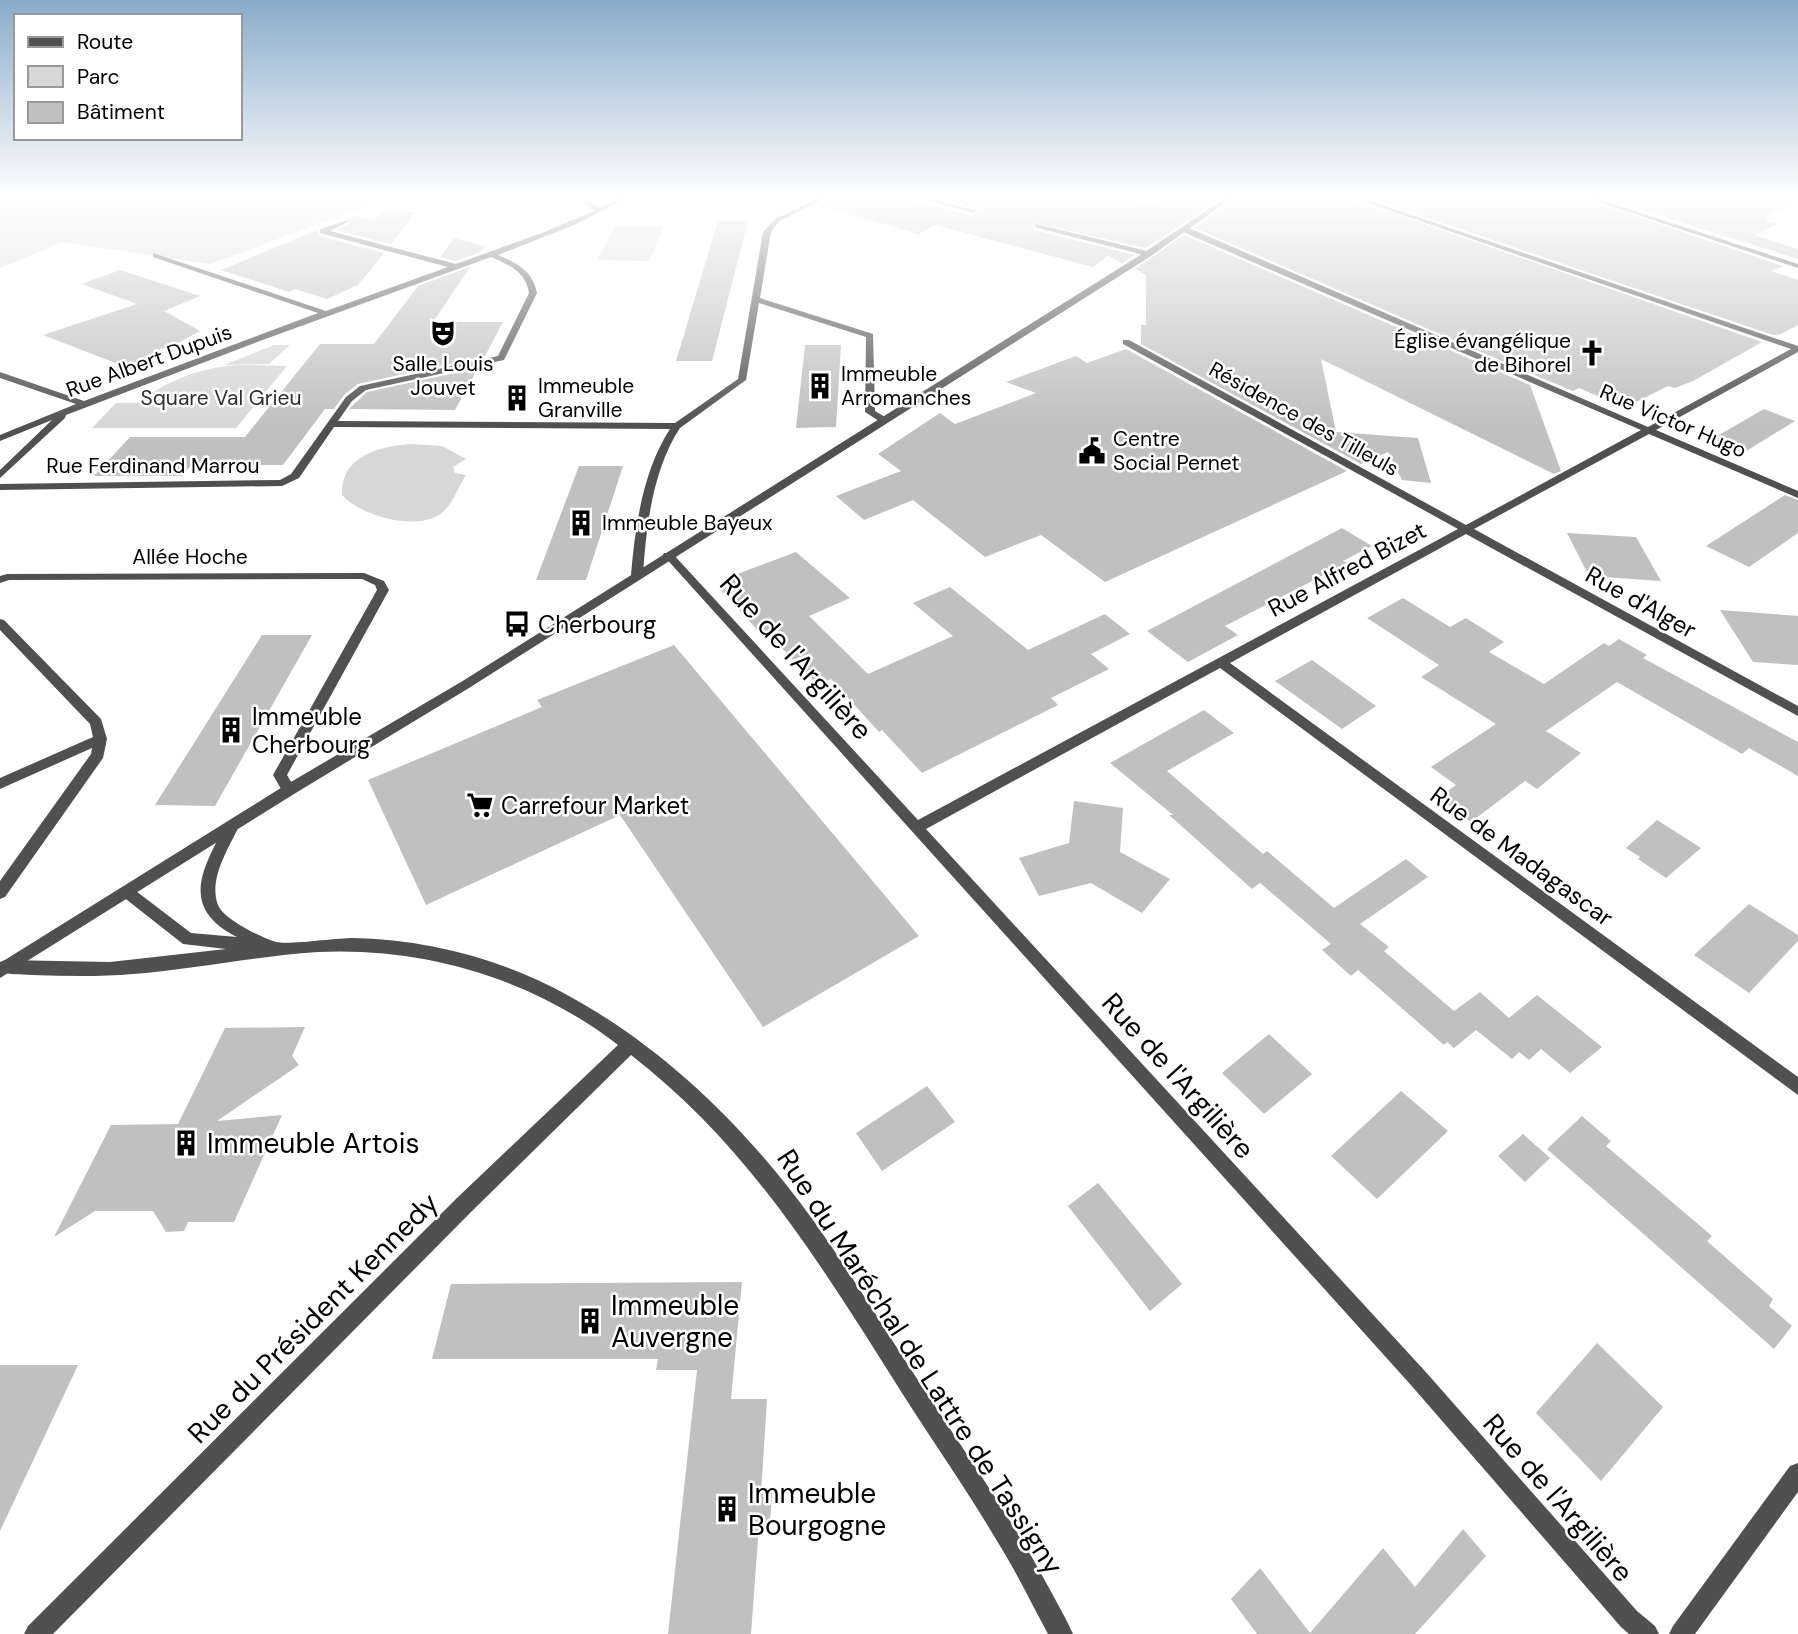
<svg xmlns="http://www.w3.org/2000/svg" width="1798" height="1634" font-family="'DM Sans',sans-serif">
  <style>
    .green { fill: #d7d7d7 }
    .building { fill: #c0c0c0 }
    .lines { fill: none; stroke-linecap: round; stroke-linejoin: round }
    .minor { fill: #505050; fill-rule: evenodd }
    .tertiary { fill: #505050; fill-rule: evenodd }
    .labels { text-anchor: middle; dominant-baseline: central; stroke-width: 5; stroke-linejoin: round; paint-order: stroke }
    .far-poi-label { font-size: 21px; fill: #000; stroke: #fff; text-anchor: start }
    .far-street-label { font-size: 21px; fill: #000; stroke: #fff }
    .far-park-label { font-size: 21px; fill: #2e2e2e; stroke: #fff }
    .street-label { font-size: 24px; fill: #000; stroke: #fff }
    .poi-label { font-size: 24px; fill: #000; stroke: #fff; text-anchor: start }
    .near-street-label { font-size: 28px; fill: #000; stroke: #fff }
    .near-poi-label { font-size: 28px; fill: #000; stroke: #fff; text-anchor: start }
  </style>
  <rect width="100%" height="100%" fill="#fff"/>
  <g class="green">
    <polygon points="0,198 388,198 210,264 62,242 0,268"/>
    <polygon points="615,226 664,226 649,261 597,260"/>
    <polygon points="274,345 290,345 269,364 224,365"/>
    <path d="M 287,366 L 236,428 L 92,428 L 116,403 L 140,403 C 160,384 193,371 220,367 C 241,363 266,366 287,366 Z"/>
    <path d="M 411,444 L 442,446 L 466,459 L 453,467 L 455,473 L 466,475 C 459,486 453,503 443,512 C 419,533 361,516 342,495 C 340,456 380,446 411,444 Z"/>
  </g>
  <g class="building">
    <polygon points="829,198 915,198 917,201 973,216 979,210 937,198 1123,198 1157,206 1158,198 1221,198 1146,248 1034,223 1033,230 1135,255 1122,263 1108,256 1093,267 935,225 919,234 820,206"/>
    <polygon points="1234,198 1350,198 1762,342 1693,381 1675,388 1668,386 1630,405 1624,402 1618,405 1579,388 1573,391 1525,371 1195,228"/>
    <polygon points="1369,198 1583,198 1783,266 1771,271 1798,280 1798,325 1781,334 1773,335"/>
    <polygon points="1603,198 1798,198 1798,201 1764,217 1770,219 1765,221 1778,224 1754,235 1798,249 1798,259"/>
    <polygon points="381,212 416,212 391,244 337,230 349,224 348,218 353,216 374,221"/>
    <polygon points="718,221 748,221 712,361 676,361"/>
    <polygon points="317,230 319,236 384,253 358,285 327,299 295,289 289,292 221,270"/>
    <polygon points="1184,235 1530,385 1561,471 1554,474 1321,359 1336,432 1418,438 1431,483 1402,480 1388,452 1361,464 1141,344 1141,325 1146,325 1146,275 1135,269"/>
    <polygon points="454,238 485,246 480,252 456,261 440,257"/>
    <polygon points="470,267 433,322 503,322 485,356 358,384 344,395 334,409 325,409 283,465 191,465 182,476 94,476 130,437 245,437 320,344 374,344 418,286"/>
    <polygon points="120,270 200,296 164,311 200,331 167,349 161,348 145,364 131,369 43,335 137,304 82,284"/>
    <polygon points="805,345 841,345 836,427 796,428"/>
    <polygon points="1126,349 1347,471 1105,582 1041,535 985,557 913,500 864,520 836,496 901,471 878,454 940,413 955,424 1036,393 1006,382 1076,356 1087,363"/>
    <polygon points="478,368 455,410 349,409 367,392"/>
    <polygon points="1764,409 1795,421 1743,453 1712,439"/>
    <polygon points="579,466 623,466 586,580 536,580"/>
    <polygon points="1785,495 1798,500 1798,533 1749,567 1706,546"/>
    <polygon points="1342,528 1372,546 1343,561 1347,563 1225,626 1238,635 1188,662 1147,631"/>
    <polygon points="1567,533 1636,537 1661,581 1589,576"/>
    <polygon points="796,552 850,598 809,616 868,674 953,636 913,603 950,587 1028,650 1105,614 1130,634 1091,654 1109,669 1051,698 1058,705 922,773 882,730 879,732 831,679 818,685 766,632 761,634 719,588 731,583 727,578"/>
    <polygon points="1403,598 1450,627 1466,618 1504,642 1489,652 1544,684 1604,643 1609,646 1619,639 1647,655 1643,658 1798,742 1798,776 1749,748 1742,754 1617,682 1546,731 1581,753 1537,789 1525,781 1471,822 1438,798 1456,785 1431,767 1496,724 1421,677 1439,665 1367,618"/>
    <polygon points="1720,610 1798,616 1798,665 1753,662"/>
    <polygon points="262,635 312,635 215,806 155,805"/>
    <polygon points="674,645 919,936 763,1027 620,815 426,905 368,780 542,707 537,700"/>
    <polygon points="1312,660 1376,706 1342,729 1275,681"/>
    <polygon points="1204,710 1234,733 1167,771 1263,854 1267,851 1334,908 1406,859 1428,877 1360,924 1389,947 1384,951 1454,1011 1480,992 1509,1018 1537,995 1602,1047 1570,1073 1541,1049 1529,1060 1519,1052 1512,1059 1476,1030 1454,1048 1447,1042 1444,1045 1358,970 1351,976 1322,950 1331,944 1260,883 1252,889 1169,815 1173,815 1110,763"/>
    <polygon points="1074,801 1123,808 1120,852 1170,879 1142,913 1091,883 1039,896 1019,858 1069,843"/>
    <polygon points="1657,820 1701,848 1666,878 1638,859 1640,857 1626,848"/>
    <polygon points="1749,904 1798,935 1798,941 1749,993 1694,955"/>
    <polygon points="305,1027 292,1056 299,1065 217,1121 282,1115 234,1222 188,1222 184,1231 166,1232 153,1211 95,1211 54,1237 111,1125 178,1124 225,1028"/>
    <polygon points="1269,1034 1312,1074 1264,1114 1222,1073"/>
    <polygon points="927,1086 955,1122 882,1171 856,1133"/>
    <polygon points="1401,1091 1448,1131 1377,1199 1331,1156"/>
    <polygon points="1582,1116 1611,1141 1606,1146 1712,1236 1707,1241 1773,1299 1769,1306 1792,1326 1774,1349 1547,1149"/>
    <polygon points="1523,1134 1550,1158 1525,1182 1498,1156"/>
    <polygon points="1098,1183 1182,1284 1150,1311 1068,1206"/>
    <polygon points="742,1282 731,1399 767,1399 761,1494 772,1493 770,1525 759,1525 751,1634 668,1634 697,1370 656,1370 658,1359 432,1359 451,1284"/>
    <polygon points="1597,1343 1663,1407 1601,1481 1536,1413"/>
    <polygon points="0,1365 78,1365 0,1531"/>
    <polygon points="1463,1529 1486,1556 1415,1634 1257,1634 1231,1599 1260,1568 1310,1633 1383,1548 1415,1587"/>
  </g>
  <g class="lines">
    <g class="minor">
      <path d="M 579,198 L 586,198 L 599,208 L 619,198 L 627,198 L 574,225 L 498,255 C 517,263 533,271 537,293 L 504,360 L 366,390 L 352,401 L 338,421 L 675,423 L 738,379 L 763,232 L 775,219 L 819,198 L 827,198 L 779,221 L 771,232 L 760,298 L 873,334 L 875,411 L 885,417 L 885,421 L 879,421 L 865,412 L 866,337 L 759,303 L 746,380 L 680,428 C 653,469 646,526 643,575 L 637,578 L 631,575 C 635,527 643,470 670,429 L 334,427 L 299,478 L 282,486 L 0,490 L 0,484 L 280,480 L 291,474 L 346,397 L 360,386 L 498,356 L 529,293 C 526,272 509,265 491,257 L 257,342 L 66,415 L 65,418 L 0,478 L 0,470 L 52,420 L 0,441 L 0,435 L 76,404 L 0,378 L 0,372 L 84,401 L 318,313 L 153,257 L 153,253 L 326,311 L 448,267 L 320,233 L 320,229 L 348,220 L 348,222 L 330,231 L 456,264 L 542,233 L 594,211 Z"/>
      <polygon points="918,198 928,198 977,211 974,213"/>
      <polygon points="1353,198 1362,198 1798,346 1798,352 1656,430 1798,491 1798,498 1649,434 1474,529 1798,706 1798,716 1466,534 1230,663 1798,1077 1798,1095 1220,668 926,829 1424,1370 1637,1611 1655,1626 1659,1634 1629,1634 1621,1627 1410,1384 663,555 664,553 672,553 918,820 1458,529 1123,344 1123,340 1129,340 1466,525 1641,430 1183,232 1183,228 1189,228 1648,427 1791,349"/>
      <polygon points="1586,198 1595,198 1798,264 1798,268"/>
      <polygon points="1036,224 1151,252 1152,254 1148,256 1034,227"/>
      <polygon points="364,573 384,581 389,590 287,775 296,790 289,795 284,794 273,775 377,590 375,585 362,579 9,580 0,583 0,576 7,574"/>
      <polygon points="0,619 4,620 101,719 107,739 103,758 5,897 0,899 0,881 91,754 92,748 0,789 0,778 93,737 90,724 0,630"/>
      <path d="M 232,821 L 237,822 L 239,826 C 229,848 208,879 218,905 C 223,919 262,938 276,942 C 289,945 336,938 353,938 C 428,939 504,960 569,996 C 666,1049 748,1130 813,1220 C 855,1279 892,1342 933,1403 C 973,1464 1015,1524 1049,1588 C 1057,1603 1066,1618 1073,1634 L 1048,1634 C 1031,1603 1016,1571 997,1541 C 967,1490 933,1442 902,1393 C 823,1268 750,1147 631,1055 L 472,1211 L 53,1634 L 24,1634 L 28,1626 L 458,1197 L 618,1045 C 533,979 425,947 318,952 C 256,956 195,969 133,974 C 99,977 66,976 32,975 C 21,974 10,975 0,972 L 0,962 L 5,960 L 110,962 L 226,949 L 183,944 L 122,896 L 120,892 L 122,888 L 127,886 L 132,888 L 191,933 L 237,937 C 178,907 203,868 227,822 Z"/>
      <polygon points="1798,1463 1798,1492 1695,1634 1669,1634 1673,1626 1790,1466"/>
    </g>
    <polygon class="tertiary" points="1225,198 1232,198 1151,256 469,688 294,794 0,978 0,963 284,786 461,682 1145,252"/>
  </g>
  <linearGradient id="sky" x2="0" y2="1"><stop stop-color="#8aabca"/><stop offset="0.46" stop-color="#fff"/><stop offset="1" stop-color="#fff" stop-opacity="0"/></linearGradient>
  <rect width="1798" height="426" fill="url(#sky)"/>
  <defs>
    <g id="theatre-bare" transform="scale(2.1)"><path d="M-5-5.5Q0-4 5-5.5V0Q5 5 0 6Q-5 5-5 0ZM-3.3-2.5H-1v1.5H-3.3ZM1-2.5H3.3v1.5H1ZM-2.8 1Q0 5.5 2.8 1Z" fill="#000" stroke="#fff" stroke-width="2.5" paint-order="stroke"/></g>
    <g id="church-bare" transform="scale(2.1)"><path d="M-1.2-6h2.4v3.5h3.3v2.4h-3.3V6h-2.4V-.1h-3.3v-2.4h3.3Z" fill="#000" stroke="#fff" stroke-width="2.5" paint-order="stroke"/></g>
    <g id="building-bare" transform="scale(2.1)"><path d="M-4-6H4V6H1V3H-1V6H-4ZM-2.5-4.3h1.7v1.8h-1.7ZM.8-4.3h1.7v1.8H.8ZM-2.5-1h1.7V.8h-1.7ZM.8-1h1.7V.8H.8Z" fill="#000" stroke="#fff" stroke-width="2.5" paint-order="stroke"/></g>
    <g id="civic-bare" transform="scale(2.1)"><path d="M-.6-6.5H3V-4.5H.6V-3L4-1V1h2V6H-6V1h2V-1L-.6-3ZM-1.2 2.5V6h2.4V2.5Z" fill="#000" stroke="#fff" stroke-width="2.5" paint-order="stroke"/></g>
    <g id="bus-bare" transform="scale(2.1)"><path d="M-5-6H5V4H4V6H2V4H-2V6H-4V4H-5ZM-3.5-4V0h7V-4ZM-3.5 1.2v1.5H-2V1.2ZM2 1.2v1.5H3.5V1.2Z" fill="#000" stroke="#fff" stroke-width="2.5" paint-order="stroke"/></g>
    <g id="supermarket-bare" transform="scale(2.1)"><path d="M-6-5.5h2.5l.6 2H6L4.5 2H-2.5L-4.4-4H-6ZM-1.5 3.2a1.3 1.3 0 1 0 .1 0ZM3 3.2a1.3 1.3 0 1 0 .1 0Z" fill="#000" stroke="#fff" stroke-width="2.5" paint-order="stroke"/></g>
  </defs>
  <g fill-rule="evenodd">
    <use href="#theatre-bare" x="443" y="333"/>
    <use href="#church-bare" x="1592" y="353"/>
    <use href="#building-bare" x="820" y="386"/>
    <use href="#building-bare" x="517" y="398"/>
    <use href="#civic-bare" x="1092" y="451"/>
    <use href="#building-bare" x="581" y="523"/>
    <use href="#bus-bare" x="517" y="624"/>
    <use href="#building-bare" x="231" y="730"/>
    <use href="#supermarket-bare" x="480" y="805"/>
    <use href="#building-bare" x="186" y="1143"/>
    <use href="#building-bare" x="590" y="1321"/>
    <use href="#building-bare" x="727" y="1509"/>
  </g>
  <g class="labels">
    <g class="far-poi-label">
      <text x="1571" y="341" text-anchor="end">Église évangélique<tspan x="1571" dy="24">de Bihorel</tspan></text>
      <text x="443" y="364" text-anchor="middle">Salle Louis<tspan x="443" dy="24">Jouvet</tspan></text>
      <text x="841" y="374">Immeuble<tspan x="841" dy="24">Arromanches</tspan></text>
      <text x="538" y="386">Immeuble<tspan x="538" dy="24">Granville</tspan></text>
      <text x="1113" y="439">Centre<tspan x="1113" dy="24">Social Pernet</tspan></text>
      <text x="602" y="523">Immeuble Bayeux</text>
    </g>
    <g class="far-street-label">
      <text transform="translate(149 361) rotate(-20)">Rue Albert Dupuis</text>
      <text transform="translate(1304 419) rotate(29)">Résidence des Tilleuls</text>
      <text transform="translate(1673 421) rotate(23)">Rue Victor Hugo</text>
      <text x="153" y="466">Rue Ferdinand Marrou</text>
      <text x="190" y="557">Allée Hoche</text>
    </g>
    <g class="far-park-label">
      <text x="221" y="398">Square Val Grieu</text>
    </g>
    <g class="street-label">
      <text transform="translate(1347 569) rotate(-28)">Rue Alfred Bizet</text>
      <text transform="translate(1641 602) rotate(29)">Rue d'Alger</text>
      <text transform="translate(1522 856) rotate(36)">Rue de Madagascar</text>
    </g>
    <g class="poi-label">
      <text x="538" y="624">Cherbourg</text>
      <text x="252" y="716">Immeuble<tspan x="252" dy="28">Cherbourg</tspan></text>
      <text x="501" y="805">Carrefour Market</text>
    </g>
    <g class="near-street-label">
      <text transform="translate(796 657) rotate(48)">Rue de l'Argilière</text>
      <text transform="translate(1178 1076) rotate(48)">Rue de l'Argilière</text>
      <text transform="translate(313 1318) rotate(-45)">Rue du Président Kennedy</text>
      <text transform="translate(920 1362) rotate(57)">Rue du Maréchal de Lattre de Tassigny</text>
      <text transform="translate(1558 1498) rotate(49)">Rue de l'Argilière</text>
    </g>
    <g class="near-poi-label">
      <text x="207" y="1143">Immeuble Artois</text>
      <text x="611" y="1305">Immeuble<tspan x="611" dy="32">Auvergne</tspan></text>
      <text x="748" y="1493">Immeuble<tspan x="748" dy="32">Bourgogne</tspan></text>
    </g>
  </g>
  <rect x="14" y="14" width="228" height="126" fill="#ffffff" stroke="#999999" stroke-width="2"/>
  <rect x="28" y="37" width="35" height="10" fill="#505050" stroke="#999999" stroke-width="2"/>
  <text x="77" y="49" font-size="21" fill="#000000">Route</text>
  <rect x="28" y="66" width="35" height="21" fill="#d7d7d7" stroke="#999999" stroke-width="2"/>
  <text x="77" y="84" font-size="21" fill="#000000">Parc</text>
  <rect x="28" y="102" width="35" height="21" fill="#c0c0c0" stroke="#999999" stroke-width="2"/>
  <text x="77" y="119" font-size="21" fill="#000000">Bâtiment</text>
</svg>
